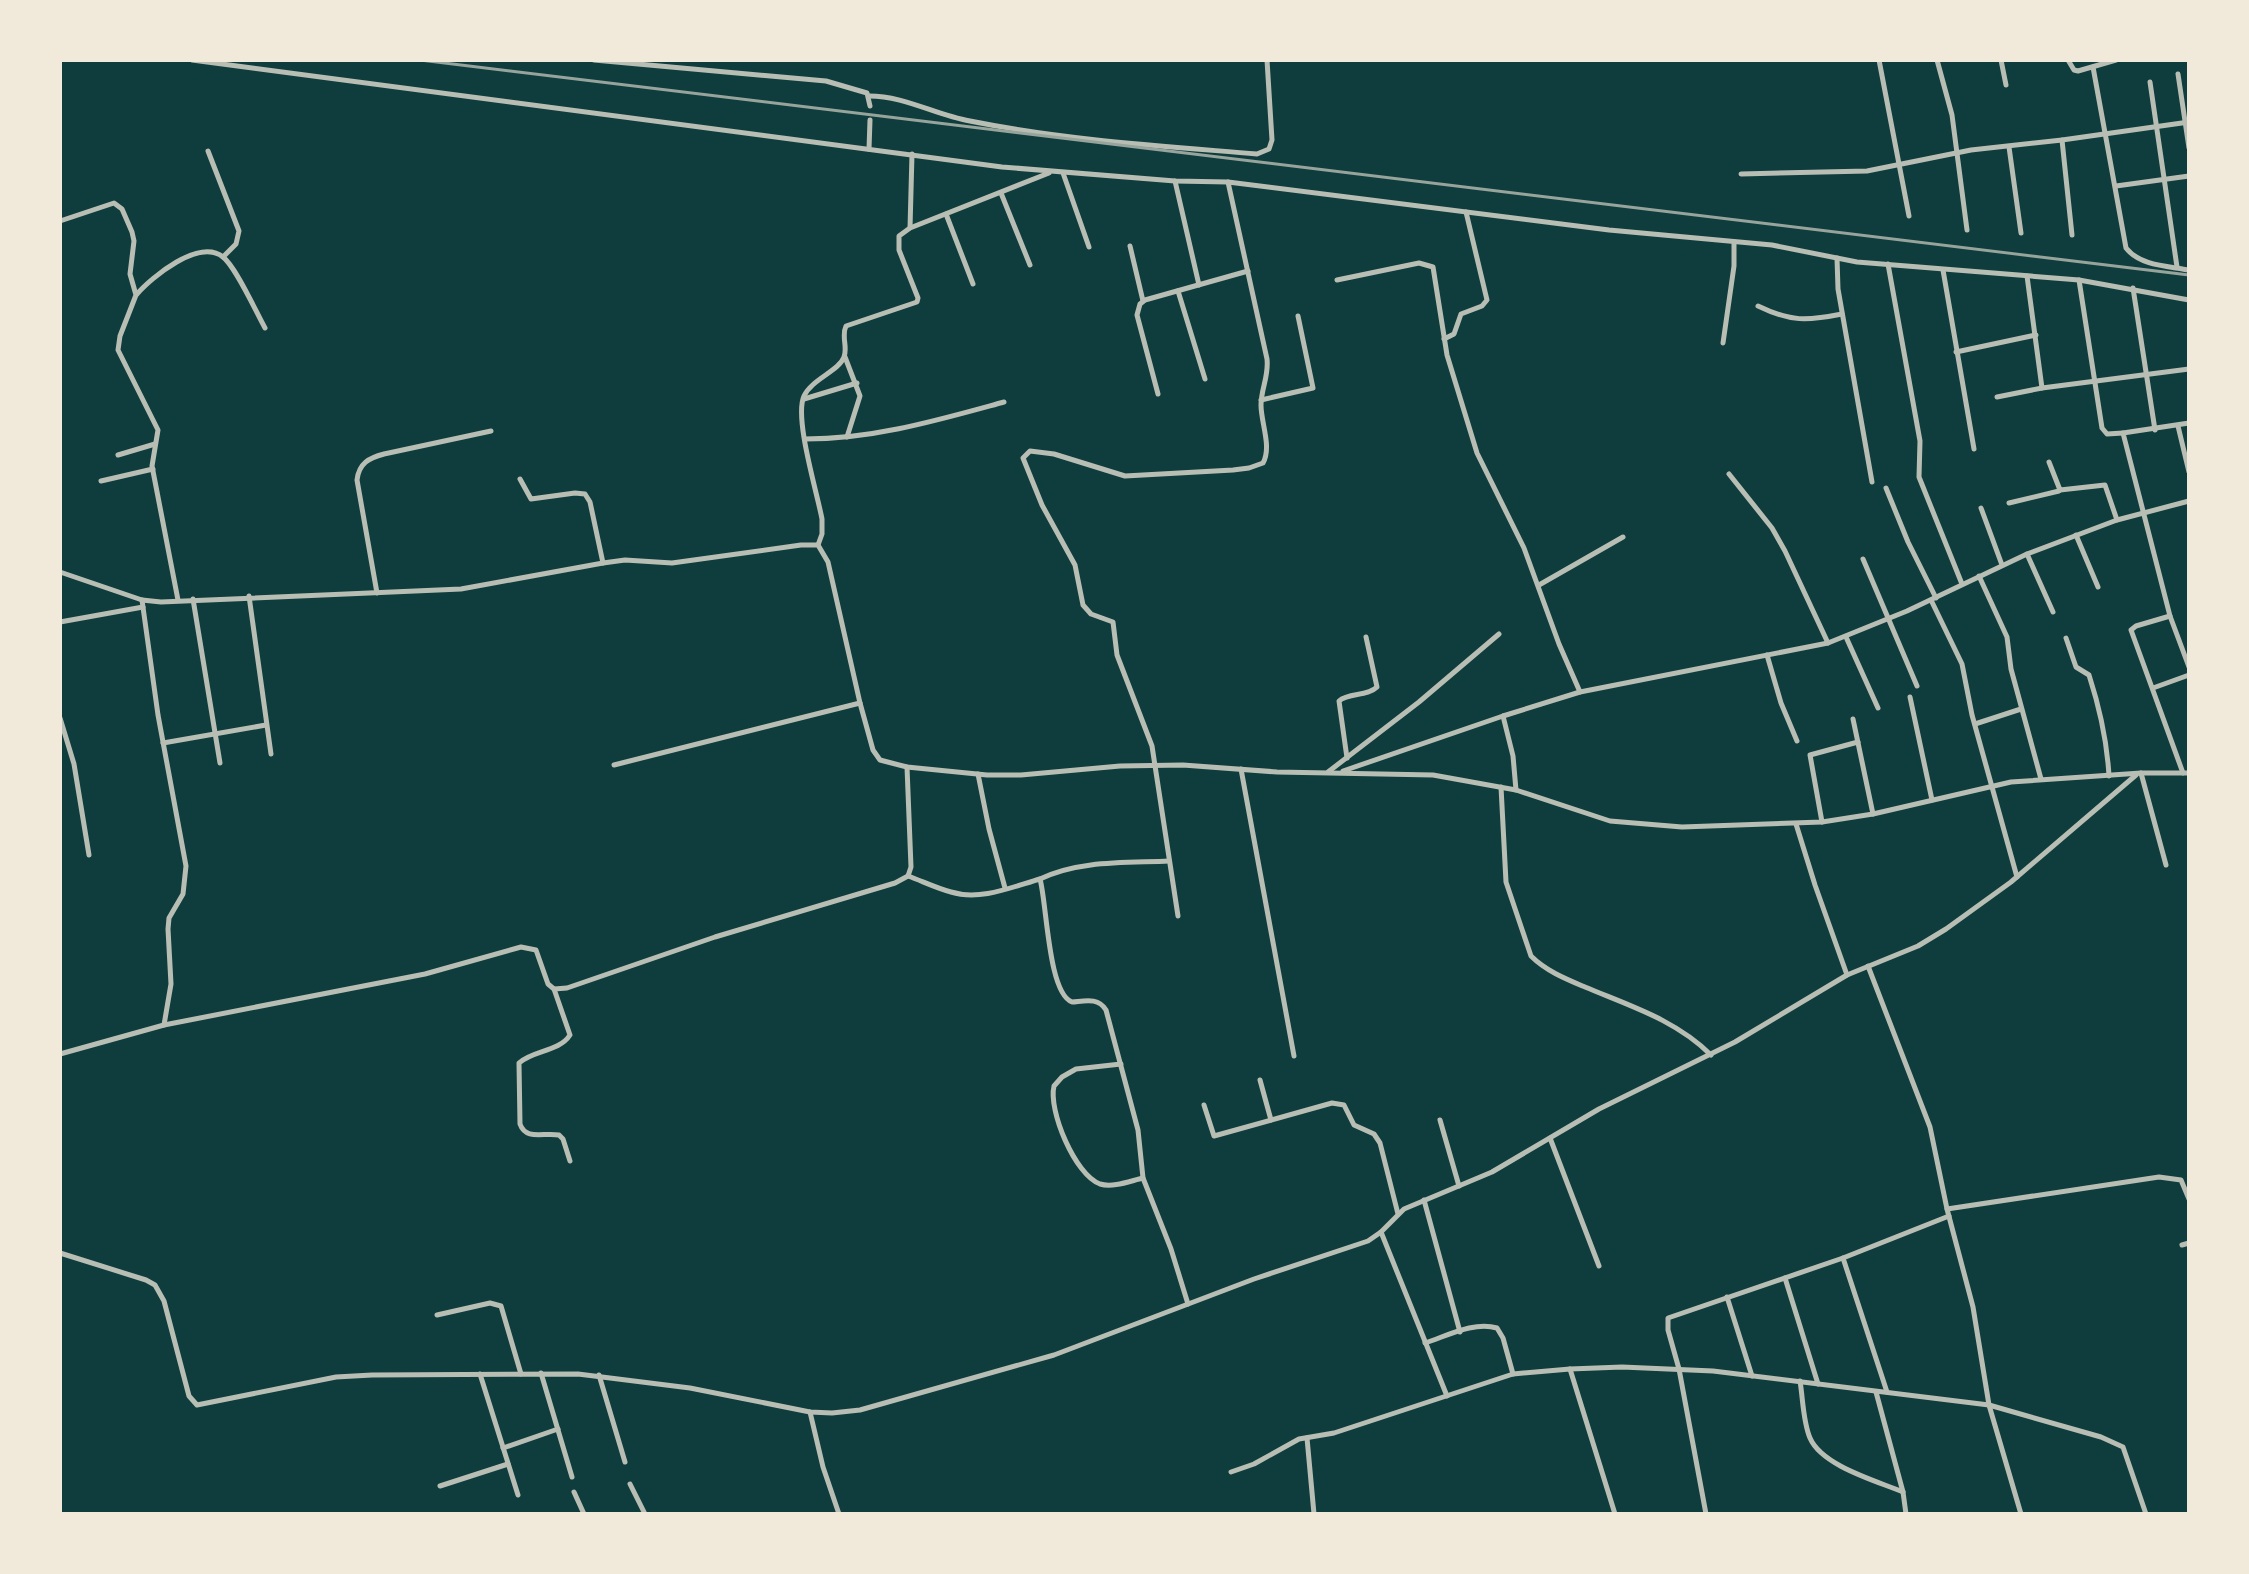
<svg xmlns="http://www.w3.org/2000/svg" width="2249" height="1574" font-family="Manrope,sans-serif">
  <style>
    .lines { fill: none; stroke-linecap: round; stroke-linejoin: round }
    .minor { stroke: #b8beb3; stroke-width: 5 }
    .rail { stroke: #97a49c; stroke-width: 3 }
  </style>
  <rect width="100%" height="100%" fill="#0f3d3e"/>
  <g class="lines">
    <g class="minor">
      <polyline points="192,60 1002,167 1175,181 1228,182 1609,230 1772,245 1857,262 2079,280 2189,300"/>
      <polyline points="594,60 826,81 867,93 870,106"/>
      <polyline points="1879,60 1909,216"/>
      <polyline points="1937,60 1952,115 1967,230"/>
      <polyline points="2001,60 2006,85"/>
      <polyline points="2068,60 2074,70 2078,71 2116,60"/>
      <path d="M 2093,67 L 2126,248 C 2140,266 2168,266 2189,270"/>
      <polyline points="2178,74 2189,148"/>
      <polyline points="2150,82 2177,267"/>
      <path d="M 869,96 C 905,96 935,115 970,121 C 1064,140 1162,146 1257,154 L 1269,149 L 1272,140 L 1267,60"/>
      <polyline points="2062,140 2072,235"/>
      <polyline points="2009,147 2021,233"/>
      <polyline points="869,149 870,120"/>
      <polyline points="208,151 239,231 236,244 223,257"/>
      <polyline points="1063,173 1089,247"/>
      <polyline points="1741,174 1867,171 1971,150 2062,140 2189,122"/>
      <polyline points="1175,181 1199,285"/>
      <polyline points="2116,186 2189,176"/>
      <polyline points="1001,193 1030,265"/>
      <polyline points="946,214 973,284"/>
      <polyline points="60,221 114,203 122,209 132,232 134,241 130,274 136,295 120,336 118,350 158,430 152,466 178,600"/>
      <polyline points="910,228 912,154"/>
      <polyline points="1130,246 1143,301"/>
      <polyline points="1837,258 1838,289 1872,482"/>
      <polyline points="1888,264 1920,441 1919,477 1962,584"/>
      <polyline points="1943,270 1974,449"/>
      <polyline points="2027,276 2042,388"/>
      <polyline points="1337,280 1419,263 1433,267 1447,355 1477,453 1524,548 1559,644 1580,692"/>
      <polyline points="2079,280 2102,428 2107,434 2123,433"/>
      <polyline points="2133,288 2155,430"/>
      <polyline points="1178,291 1205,379"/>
      <path d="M 137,294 C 152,277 199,238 223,257 C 236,267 256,312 265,328"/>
      <path d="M 1758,306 C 1791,322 1807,321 1842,314"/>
      <polyline points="1444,339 1454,334 1461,314 1482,306 1487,300 1466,212"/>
      <polyline points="1723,343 1734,266 1734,242"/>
      <polyline points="1956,352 2036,335"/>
      <polyline points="845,357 860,396 847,437"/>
      <polyline points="1158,394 1137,315 1140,304 1145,300 1248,271"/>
      <polyline points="1997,397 2042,388 2189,369"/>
      <polyline points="804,399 857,383"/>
      <polyline points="1261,400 1313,388 1298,316"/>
      <polyline points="2189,423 2123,433 2170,616 2189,667"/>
      <polyline points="2178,426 2189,472"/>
      <path d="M 805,439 C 874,439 938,420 1004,402"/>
      <polyline points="118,455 155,444"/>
      <polyline points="2049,462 2060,490 2105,485 2117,520"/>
      <polyline points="1729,474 1772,528 1785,551 1828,643"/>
      <polyline points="520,479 531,499 575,493 585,494 590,502 603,563"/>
      <polyline points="101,481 153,469"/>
      <polyline points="1886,488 1908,542 1936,598"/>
      <polyline points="2009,503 2059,491"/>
      <polyline points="1981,508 2002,565"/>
      <polyline points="2076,535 2098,587"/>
      <path d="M 818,545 L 822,534 L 822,519 C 817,492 794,418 804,396 C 812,379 839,371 844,357 C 848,347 841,336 846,326 L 917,302 L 918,298 L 899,250 L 899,236 L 910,228 L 1049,173"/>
      <polyline points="2027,554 2053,612"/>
      <polyline points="1863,559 1917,686"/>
      <polyline points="60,572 142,600 161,602 461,589 603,563 625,560 672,563 801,545 818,545 828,562 860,703 873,750 880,760 907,767 987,775 1021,775 1120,766 1183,765 1277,772 1433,775 1516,790 1610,821 1682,827 1822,822 1873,814 2011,782 2141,773 2189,773"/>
      <polyline points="1979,576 2007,637 2011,669 2041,779"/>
      <polyline points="1539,585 1623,537"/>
      <path d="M 377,593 L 357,480 C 359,463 369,458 384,454 L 491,431"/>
      <polyline points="249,596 271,754"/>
      <polyline points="193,599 220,763"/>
      <polyline points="142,600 158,715 186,866 183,894 169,918 168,929 171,984 164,1025"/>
      <polyline points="1931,600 1962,664 1972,715 2017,877"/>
      <polyline points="2170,616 2136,626 2131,630 2183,773"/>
      <polyline points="60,622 143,607"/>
      <polyline points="1846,637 1878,708"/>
      <path d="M 2066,638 L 2076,667 L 2089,675 C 2100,709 2107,740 2109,776"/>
      <polyline points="1767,655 1781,703 1797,741"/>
      <polyline points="2153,688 2189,675"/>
      <polyline points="1910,697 1932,800"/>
      <polyline points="1503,716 1513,756 1516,790"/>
      <polyline points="60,718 74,764 89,855"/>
      <polyline points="1853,719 1873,814"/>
      <polyline points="1975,724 2021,709"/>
      <polyline points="163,743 266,725"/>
      <path d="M 1347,758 L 1339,701 C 1349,692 1367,697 1377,687 L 1366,637"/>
      <polyline points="614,765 860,703"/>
      <polyline points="907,767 911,867 908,876"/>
      <polyline points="1241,769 1294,1056"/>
      <polyline points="1343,771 1503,716 1580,692 1828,643 1907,611 2027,554 2117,520 2189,501"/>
      <polyline points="1328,772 1419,702 1499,634"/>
      <polyline points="2141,773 2166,865"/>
      <polyline points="978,774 989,829 1005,888"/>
      <path d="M 1501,787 L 1506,882 L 1531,956 C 1546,971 1566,979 1585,987 C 1630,1006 1676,1020 1711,1055"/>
      <polyline points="1822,822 1810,755 1858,742"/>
      <polyline points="1796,824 1815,885 1847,975"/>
      <path d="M 1169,861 C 1127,863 1079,860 1040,879 C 1047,904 1048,993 1072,1002 C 1085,1001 1098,997 1106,1010 L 1138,1130 L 1143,1178 L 1171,1249 L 1188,1304"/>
      <path d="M 1178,916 L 1152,746 L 1117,655 L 1113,622 L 1091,614 L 1083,605 L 1075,565 L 1042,505 L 1023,458 L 1030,451 L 1054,454 L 1125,476 L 1233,470 L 1249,468 L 1263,463 C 1272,447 1261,423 1261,405 C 1261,389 1269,376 1267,359 L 1228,182"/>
      <polyline points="1868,966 1930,1127 1947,1209 1973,1307 1989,1405 2021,1514"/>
      <path d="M 554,989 L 570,1035 C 559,1052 533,1050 519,1063 L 520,1124 C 526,1141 544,1132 559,1135 L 563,1139 L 570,1161"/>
      <path d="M 60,1054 L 164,1025 L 425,974 L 521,947 L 536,950 L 548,984 L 554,989 L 567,988 L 715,937 L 895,883 L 908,876 C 922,881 936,888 951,892 C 980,901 1012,887 1040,879"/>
      <path d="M 1121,1064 L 1076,1069 L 1062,1077 L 1054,1086 C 1048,1110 1075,1175 1100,1184 C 1113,1188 1130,1181 1143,1178"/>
      <polyline points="1260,1080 1271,1120"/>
      <polyline points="1204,1105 1214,1136 1332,1103 1344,1105 1354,1125 1374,1134 1380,1143 1398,1214"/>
      <polyline points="1440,1120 1459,1186"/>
      <polyline points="1550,1138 1599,1266"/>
      <polyline points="1424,1200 1460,1332"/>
      <polyline points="1947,1209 2159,1177 2181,1180 2189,1199"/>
      <polyline points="1381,1232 1447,1396"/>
      <polyline points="2182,1245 2189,1243"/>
      <polyline points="60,1253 146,1280 155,1285 164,1301 189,1396 197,1405 336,1377 372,1375 578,1374 690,1388 810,1412 832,1413 860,1410 1054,1355 1254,1279 1368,1241 1381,1232 1404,1209 1492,1172 1599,1109 1735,1042 1847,975 1918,946 1946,929 2011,882 2136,775"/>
      <polyline points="1843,1258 1887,1392"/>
      <polyline points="1785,1278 1818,1384"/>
      <polyline points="1727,1297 1752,1376"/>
      <polyline points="437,1315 490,1303 501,1306 521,1374"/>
      <path d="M 1425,1343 C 1447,1336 1474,1321 1497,1328 L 1503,1338 L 1513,1374"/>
      <polyline points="1570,1369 1615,1514"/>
      <polyline points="541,1373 572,1477"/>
      <polyline points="480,1374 518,1495"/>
      <polyline points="599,1375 625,1462"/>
      <path d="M 1800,1381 C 1803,1399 1803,1422 1810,1438 C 1822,1466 1877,1481 1903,1492"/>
      <polyline points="1876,1392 1903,1492 1906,1514"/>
      <polyline points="810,1412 823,1467 839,1514"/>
      <polyline points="1307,1438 1314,1514"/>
      <polyline points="503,1448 558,1429"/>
      <polyline points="1231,1472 1254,1464 1299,1439 1334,1433 1513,1374 1570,1369 1622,1367 1713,1371 1989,1405 2101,1437 2123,1447 2146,1514"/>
      <polyline points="630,1484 645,1514"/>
      <polyline points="440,1486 508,1464"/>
      <polyline points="574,1492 584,1514"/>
      <polyline points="1706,1514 1679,1369 1668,1330 1668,1318 1843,1258 1949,1216"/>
    </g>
    <polyline class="rail" points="420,60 2189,275"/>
  </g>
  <rect width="2249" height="1574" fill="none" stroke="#f1e9da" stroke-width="124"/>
</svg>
